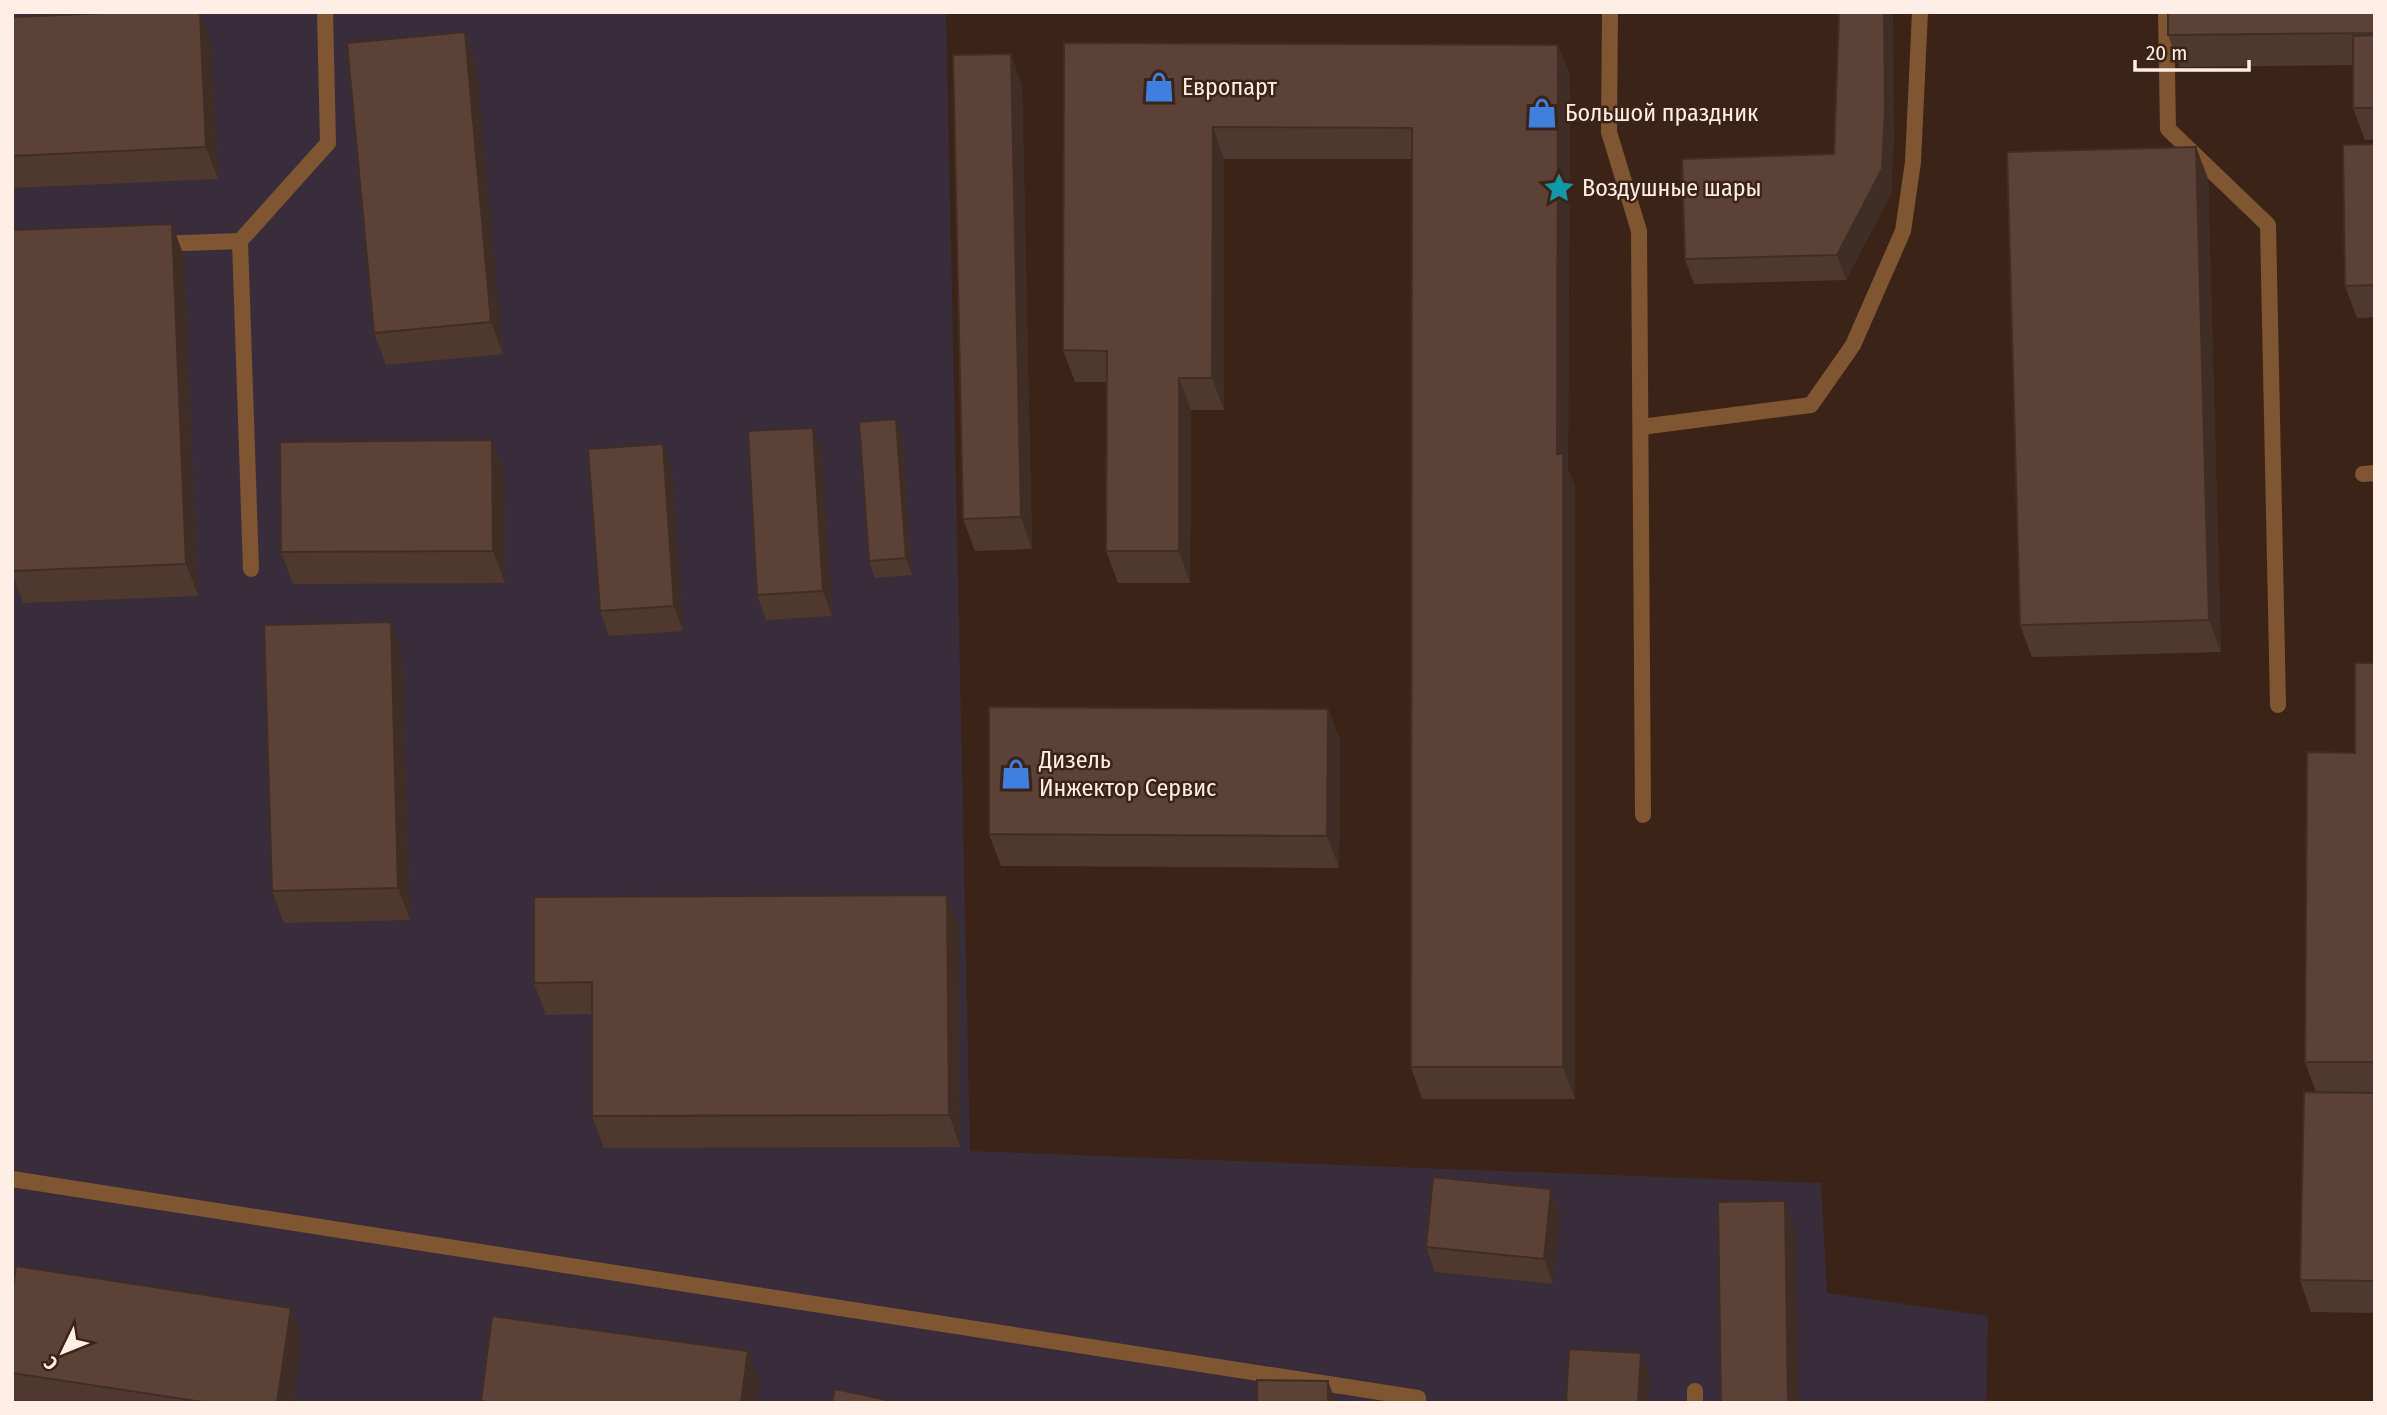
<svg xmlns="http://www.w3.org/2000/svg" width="2387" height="1415" font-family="'Fira Sans Condensed',sans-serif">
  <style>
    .industrial { fill: #392d3b }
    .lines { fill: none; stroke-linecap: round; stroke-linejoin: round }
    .service { stroke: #805632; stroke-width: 16 }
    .wall { fill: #4f392e }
    .shaded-wall { fill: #402e26 }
    .building { fill: #5c4236; stroke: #402e26; stroke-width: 2 }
    .labels { text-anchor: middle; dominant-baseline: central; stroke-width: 5; stroke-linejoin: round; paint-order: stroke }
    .poi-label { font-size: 24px; fill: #feeee6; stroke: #3b2417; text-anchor: start }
  </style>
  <rect width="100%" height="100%" fill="#3b2417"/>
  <polygon class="industrial" points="12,12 946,12 970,1151 1821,1183 1827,1293 1988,1316 1986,1403 12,1403"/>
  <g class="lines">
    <g class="service">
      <polyline points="1610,12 1609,132 1639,231 1643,815"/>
      <polyline points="2166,12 2168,129 2268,225 2278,705"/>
      <polyline points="158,244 240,241"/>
      <polyline points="1641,427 1811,405 1853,345 1903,231 1913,162 1920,12"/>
      <polyline points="2363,474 2375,473"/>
      <polyline points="251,569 240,241 328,143 325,12"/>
      <polyline points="12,1179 1418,1398 1418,1403"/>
      <polyline points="1695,1391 1695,1403"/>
    </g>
  </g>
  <g class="wall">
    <polygon points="2375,12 2375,140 2365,140 2353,108 2353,65 2180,67 2168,35"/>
    <polygon points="12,17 211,41 218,179 12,188"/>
    <polygon points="465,32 476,64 503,354 386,365 374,333"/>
    <polygon points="1064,43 1558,45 1570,77 1568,470 1575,486 1575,1099 1422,1099 1411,1067 1412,159 1224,159 1224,410 1191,410 1190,583 1118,583 1106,551 1107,382 1075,382 1063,350"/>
    <polygon points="1022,86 1032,549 975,551 963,519"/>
    <polygon points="1894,134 1891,194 1846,280 1694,284 1685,259 1834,154"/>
    <polygon points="2375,144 2375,317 2357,318 2345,286"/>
    <polygon points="2196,147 2208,179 2221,652 2032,657 2020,625"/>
    <polygon points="12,230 184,256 198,596 23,603 12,573"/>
    <polygon points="902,436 912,575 875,578 869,561"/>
    <polygon points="492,440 504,472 505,583 293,584 281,552"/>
    <polygon points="822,453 832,616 766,620 757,595"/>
    <polygon points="672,469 683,631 609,636 600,611"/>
    <polygon points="402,654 410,920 284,923 272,891"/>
    <polygon points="2375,663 2375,1313 2311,1312 2300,1280 2316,1092 2305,1062 2355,753"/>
    <polygon points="1328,709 1340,741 1339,868 1001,866 989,834"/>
    <polygon points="947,895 959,927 960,1147 604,1148 592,1116 592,1014 546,1015 534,983"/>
    <polygon points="1551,1189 1560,1214 1553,1284 1435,1272 1426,1247"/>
    <polygon points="12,1294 302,1340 293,1403 12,1403"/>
  </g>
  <g class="shaded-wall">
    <polygon points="200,12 211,41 218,179 206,147"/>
    <polygon points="1884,12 1893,12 1894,134 1891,194 1846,280 1837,255"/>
    <polygon points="465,32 476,64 503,354 491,322"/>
    <polygon points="1558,45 1570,77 1568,470 1575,486 1575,1099 1563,1067 1557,454"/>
    <polygon points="1011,54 1022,86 1032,549 1021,517"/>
    <polygon points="1213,127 1224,159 1224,410 1212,378"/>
    <polygon points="2196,147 2208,179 2221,652 2209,620"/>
    <polygon points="172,224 184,256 198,596 186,564"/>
    <polygon points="1179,378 1191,410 1190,583 1179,551"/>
    <polygon points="896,419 902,436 912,575 906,558"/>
    <polygon points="813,428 822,453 832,616 823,591"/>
    <polygon points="492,440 504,472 505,583 493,551"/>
    <polygon points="663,444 672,469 683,631 674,606"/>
    <polygon points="391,622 402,654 410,920 398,888"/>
    <polygon points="1328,709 1340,741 1339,868 1327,836"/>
    <polygon points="947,895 959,927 960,1147 949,1115"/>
    <polygon points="1551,1189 1560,1214 1553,1284 1544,1259"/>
    <polygon points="1785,1201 1796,1233 1799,1403 1788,1403"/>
    <polygon points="291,1308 302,1340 293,1403 277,1403"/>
    <polygon points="748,1351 760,1383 757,1403 741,1403"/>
    <polygon points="1641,1353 1650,1378 1648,1403 1638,1403"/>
    <polygon points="1328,1381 1336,1403 1328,1403"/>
  </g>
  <g class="building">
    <polygon points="132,12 200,12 206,147 12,156 12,17"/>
    <polygon points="1839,12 1884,12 1885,109 1882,169 1837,255 1685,259 1682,159 1834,154"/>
    <polygon points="2168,12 2375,12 2375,33 2168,35"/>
    <polygon points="465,32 491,322 374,333 347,43"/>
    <polygon points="2375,35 2375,108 2353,108 2353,36"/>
    <polygon points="1064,43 1558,45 1557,454 1563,454 1563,1067 1411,1067 1412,128 1213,127 1212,378 1179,378 1179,551 1106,551 1107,351 1063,350"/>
    <polygon points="1011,54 1021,517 963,519 953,55"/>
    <polygon points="2375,144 2375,285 2345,286 2343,145"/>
    <polygon points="2196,147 2209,620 2020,625 2007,152"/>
    <polygon points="172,224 186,564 12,571 12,230"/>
    <polygon points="896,419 906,558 869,561 859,422"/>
    <polygon points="813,428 823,591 757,595 748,431"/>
    <polygon points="492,440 493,551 281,552 280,442"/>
    <polygon points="663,444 674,606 600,611 588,449"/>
    <polygon points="391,622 398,888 272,891 264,625"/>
    <polygon points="2355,663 2375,663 2375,1062 2305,1062 2307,752 2355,753"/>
    <polygon points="989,707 1328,709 1327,836 989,834"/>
    <polygon points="947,895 949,1115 592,1116 592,982 534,983 534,897"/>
    <polygon points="2304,1092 2375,1093 2375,1281 2300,1280"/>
    <polygon points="1433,1177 1551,1189 1544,1259 1426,1247"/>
    <polygon points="1785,1201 1788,1403 1721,1403 1718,1202"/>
    <polygon points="16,1266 291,1308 277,1403 209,1403 12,1373 12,1294"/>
    <polygon points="492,1316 748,1351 741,1403 491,1403 481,1401"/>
    <polygon points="1569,1349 1641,1353 1638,1403 1566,1403"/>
    <polygon points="1257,1380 1328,1381 1328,1403 1257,1403"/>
    <polygon points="835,1389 901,1403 832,1403"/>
  </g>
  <defs>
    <g id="shop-bare" transform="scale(2.415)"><path d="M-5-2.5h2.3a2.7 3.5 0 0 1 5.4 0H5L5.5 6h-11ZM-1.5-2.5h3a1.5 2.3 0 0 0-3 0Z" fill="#3f7fe0" stroke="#3b2417" stroke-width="2.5" paint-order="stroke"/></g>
    <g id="sight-bare" transform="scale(2.415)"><path d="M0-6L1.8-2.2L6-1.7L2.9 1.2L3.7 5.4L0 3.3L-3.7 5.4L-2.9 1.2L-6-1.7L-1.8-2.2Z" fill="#0f9aa8" stroke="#3b2417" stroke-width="2.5" paint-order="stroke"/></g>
  </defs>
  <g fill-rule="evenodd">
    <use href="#shop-bare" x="1159" y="87"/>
    <use href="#shop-bare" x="1542" y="113"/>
    <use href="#sight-bare" x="1559" y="188"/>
    <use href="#shop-bare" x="1016" y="774"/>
  </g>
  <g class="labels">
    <g class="poi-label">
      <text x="1182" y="87">Европарт</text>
      <text x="1565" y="113">Большой праздник</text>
      <text x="1582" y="188">Воздушные шары</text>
      <text x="1039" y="760">Дизель<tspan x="1039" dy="28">Инжектор Сервис</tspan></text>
    </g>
  </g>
  <rect width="2387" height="1415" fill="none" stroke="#feeee6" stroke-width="28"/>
  <g transform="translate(63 1352) rotate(227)" stroke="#3b2417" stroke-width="5" paint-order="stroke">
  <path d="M0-5L12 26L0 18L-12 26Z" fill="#feeee6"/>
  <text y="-10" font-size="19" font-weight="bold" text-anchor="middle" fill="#feeee6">С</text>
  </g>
  <path d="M2135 60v10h114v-10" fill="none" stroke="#feeee6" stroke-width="3.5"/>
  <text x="2146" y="60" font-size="21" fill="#feeee6" stroke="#3b2417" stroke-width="5" paint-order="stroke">20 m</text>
</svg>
